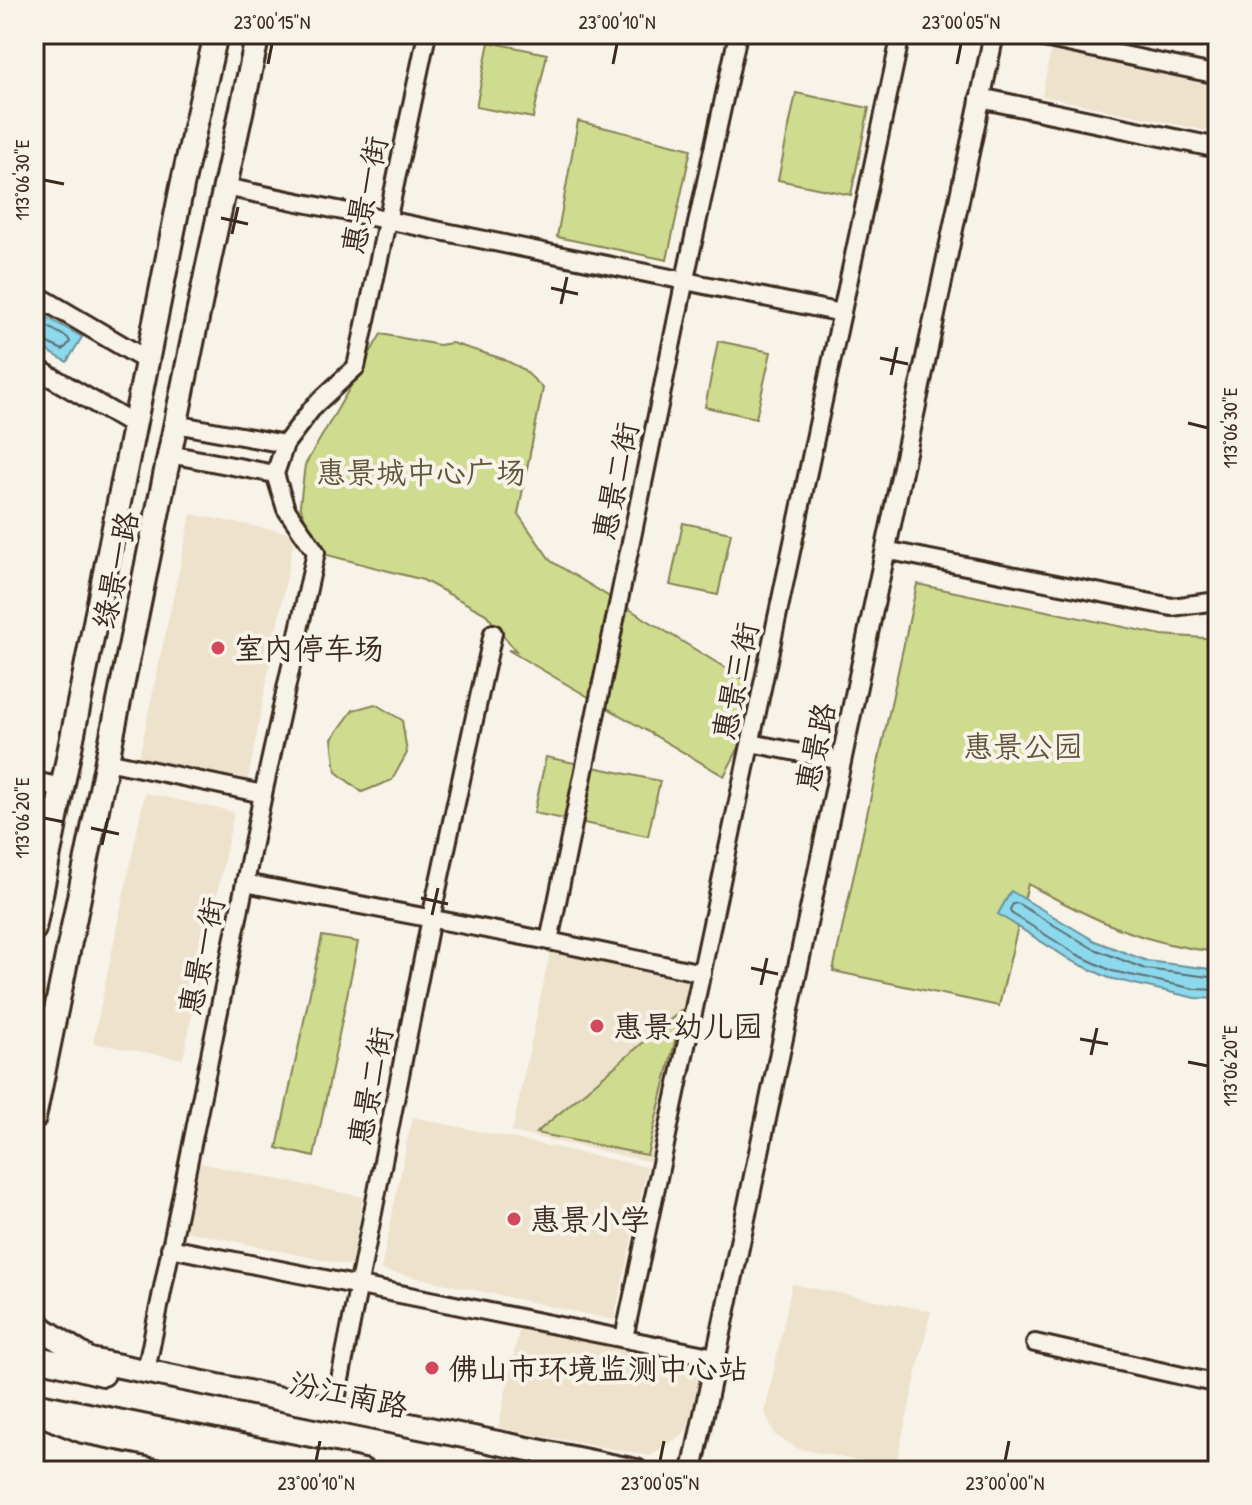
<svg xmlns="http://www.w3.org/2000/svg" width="1252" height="1505" font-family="'Patrick Hand','LXGW WenKai TC',sans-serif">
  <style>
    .built { fill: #ede2cc }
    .green { fill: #cfdb8e; stroke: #858256; stroke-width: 2 }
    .water { fill: #8cd8ec; stroke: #6c929a; stroke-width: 2 }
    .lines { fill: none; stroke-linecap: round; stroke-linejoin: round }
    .shore { stroke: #5b7070; stroke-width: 2 }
    .minor-casing { stroke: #3b2a1e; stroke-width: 22 }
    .tertiary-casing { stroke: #3b2a1e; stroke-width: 24 }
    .secondary-casing { stroke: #3b2a1e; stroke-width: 28 }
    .minor { stroke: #f7f3e8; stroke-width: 16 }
    .tertiary { stroke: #f7f3e8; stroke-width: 18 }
    .secondary { stroke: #f7f3e8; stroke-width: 22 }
    .ticks { fill: none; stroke: #3b2a1e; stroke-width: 3 }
    .poi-dot { fill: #d1495b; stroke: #f7f3e8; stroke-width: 3 }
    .labels { text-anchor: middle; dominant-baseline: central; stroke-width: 8; stroke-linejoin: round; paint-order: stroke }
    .street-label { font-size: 30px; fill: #3b2a1e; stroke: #f7f3e8 }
    .park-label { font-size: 30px; fill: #60563a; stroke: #f7f3e8 }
    .poi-label { font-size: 30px; fill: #3b2a1e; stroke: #f7f3e8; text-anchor: start }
    .neatline { fill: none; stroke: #3b2a1e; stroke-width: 3 }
    .ticks-label { font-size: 20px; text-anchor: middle; fill: #3b2a1e }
  </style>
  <rect width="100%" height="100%" fill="#f7f3e8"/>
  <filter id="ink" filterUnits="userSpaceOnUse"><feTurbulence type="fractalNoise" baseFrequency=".0125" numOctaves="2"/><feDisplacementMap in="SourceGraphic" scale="16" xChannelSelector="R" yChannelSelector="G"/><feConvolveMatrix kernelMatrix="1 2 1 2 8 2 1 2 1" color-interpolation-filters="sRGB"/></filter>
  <g filter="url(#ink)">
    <g class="built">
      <polygon points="1051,51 1218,87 1218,133 1042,96"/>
      <polygon points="191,514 295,534 248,779 139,757"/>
      <polygon points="145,793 234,812 183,1059 93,1043"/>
      <polygon points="550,952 693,983 652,1162 512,1132"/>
      <polygon points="412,1117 647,1167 614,1320 381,1270"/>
      <polygon points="200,1163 363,1197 351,1266 186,1231"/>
      <polygon points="792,1284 931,1311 895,1468 799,1449 775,1435 765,1412"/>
      <polygon points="520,1326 703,1361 687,1431 651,1456 498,1428"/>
    </g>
    <g class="green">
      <polygon points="489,42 547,54 533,118 476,107"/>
      <polygon points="796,93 869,108 851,195 778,180"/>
      <polygon points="578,121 691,149 667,260 557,237"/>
      <polygon points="381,334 439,345 452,343 503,359 523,369 543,388 518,514 551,561 745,680 745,736 724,776 508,650 516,651 486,614 423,580 316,552 300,505 305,465"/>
      <polygon points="718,341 771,352 756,418 705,407"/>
      <polygon points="683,523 731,533 718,595 670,585"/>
      <path d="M 917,584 L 1162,635 L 1218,639 L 1218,952 C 1144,945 1092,919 1028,884 L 999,1006 L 833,971 Z"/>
      <polygon points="375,704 402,720 407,753 392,780 362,792 336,772 332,739 353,710"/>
      <polygon points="546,757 660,781 648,836 534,813"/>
      <polygon points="322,936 358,942 314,1157 277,1148"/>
      <polygon points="683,1009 647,1155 536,1133"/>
    </g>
    <g class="water">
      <polygon points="34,310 82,337 67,362 34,343"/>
      <polygon points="1011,891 1095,941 1147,961 1218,970 1218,999 1195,998 1109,978 1072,961 998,914"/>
    </g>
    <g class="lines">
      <g class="shore">
        <polyline points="34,319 68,338 70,342 63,350 34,337"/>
        <polyline points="1218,978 1145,969 1092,948 1017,903 1013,904 1010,909 1011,913 1076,954 1112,971 1195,989 1218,990"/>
      </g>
      <g class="minor-casing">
        <g id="minor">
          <polyline points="1025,34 1218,75"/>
          <polyline points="225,187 842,313"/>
          <polyline points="175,424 285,444"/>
          <polyline points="169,454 275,474"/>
          <polyline points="885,550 1172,607 1218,601"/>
          <polyline points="751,743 841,761"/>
          <polyline points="107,761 263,794"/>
          <polyline points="245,883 549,941 702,973"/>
          <polyline points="549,941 685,279 738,34"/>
          <polyline points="170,1248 715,1357"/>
          <polyline points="624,1338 901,34"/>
          <polyline points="1035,1343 1218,1384"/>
          <polyline points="146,1371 263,794 316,552 286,509 275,474 285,444 314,406 356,367 427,34"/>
          <polyline points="334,1410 431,918 493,633"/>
        </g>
      </g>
      <g class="tertiary-casing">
        <g id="tertiary">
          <polyline points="980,98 1218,148"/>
          <polyline points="34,294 148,361"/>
          <polyline points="34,367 135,426"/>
          <polyline points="34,782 63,788"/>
          <polyline points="692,1471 994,34"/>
        </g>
      </g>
      <g class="secondary-casing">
        <g id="secondary">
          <polyline points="34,929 182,186 216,34"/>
          <polyline points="34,1118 207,270 258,34"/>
          <polyline points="34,1318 43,1329 100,1367"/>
          <polyline points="34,1357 103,1374"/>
          <polyline points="90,1360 636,1471"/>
          <polyline points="34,1404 363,1471"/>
          <polyline points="51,1418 83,1431 284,1471"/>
        </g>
      </g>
      <use href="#minor" class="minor"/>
      <use href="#tertiary" class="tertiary"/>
      <use href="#secondary" class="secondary"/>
    </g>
  </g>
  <path class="ticks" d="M 268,64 L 272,44M 613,64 L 617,44M 957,64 L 961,44M 44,180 L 64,184M 221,218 L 248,224M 232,234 L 238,207M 551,288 L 578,294M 561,304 L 567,277M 880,358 L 908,364M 891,375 L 897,347M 1188,423 L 1208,428M 44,818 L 64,822M 91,828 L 119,834M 102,845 L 108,818M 421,898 L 448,904M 432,915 L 438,888M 751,968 L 778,974M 761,985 L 767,958M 1080,1039 L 1108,1044M 1091,1055 L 1097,1028M 1188,1062 L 1208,1066M 316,1461 L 320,1441M 660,1461 L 664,1441M 1005,1461 L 1009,1441"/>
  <g class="poi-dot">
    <circle cx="218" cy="648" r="8"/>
    <circle cx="597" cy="1026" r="8"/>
    <circle cx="514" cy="1219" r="8"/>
    <circle cx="432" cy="1368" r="8"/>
  </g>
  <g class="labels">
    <g class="street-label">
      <text transform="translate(364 195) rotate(-78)">惠景一街</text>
      <text transform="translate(615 481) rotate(-78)">惠景二街</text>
      <text transform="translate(115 570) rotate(-78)">绿景一路</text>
      <text transform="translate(735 681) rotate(-78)">惠景三街</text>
      <text transform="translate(815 747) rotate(-78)">惠景路</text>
      <text transform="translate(201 956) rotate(-78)">惠景一街</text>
      <text transform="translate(370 1086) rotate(-79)">惠景二街</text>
      <text transform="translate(349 1394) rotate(12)">汾江南路</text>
    </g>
    <g class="park-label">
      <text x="421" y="472">惠景城中心广场</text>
      <text x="1023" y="746">惠景公园</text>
    </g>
    <g class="poi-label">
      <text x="234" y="648">室内停车场</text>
      <text x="613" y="1026">惠景幼儿园</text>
      <text x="530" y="1219">惠景小学</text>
      <text x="448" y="1368">佛山市环境监测中心站</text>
    </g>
  </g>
  <rect width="1252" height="1505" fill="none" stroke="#f7f3e8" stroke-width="88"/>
  <rect x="44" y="44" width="1164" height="1417" class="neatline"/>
  <g class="ticks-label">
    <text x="272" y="29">23°00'15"N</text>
    <text x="617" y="29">23°00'10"N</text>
    <text x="961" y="29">23°00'05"N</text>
    <text transform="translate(22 180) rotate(-90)" y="7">113°06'30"E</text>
    <text transform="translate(1230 428) rotate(-90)" y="7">113°06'30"E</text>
    <text transform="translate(22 818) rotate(-90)" y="7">113°06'20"E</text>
    <text transform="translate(1230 1066) rotate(-90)" y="7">113°06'20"E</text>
    <text x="316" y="1490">23°00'10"N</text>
    <text x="660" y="1490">23°00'05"N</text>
    <text x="1005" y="1490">23°00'00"N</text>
  </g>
</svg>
